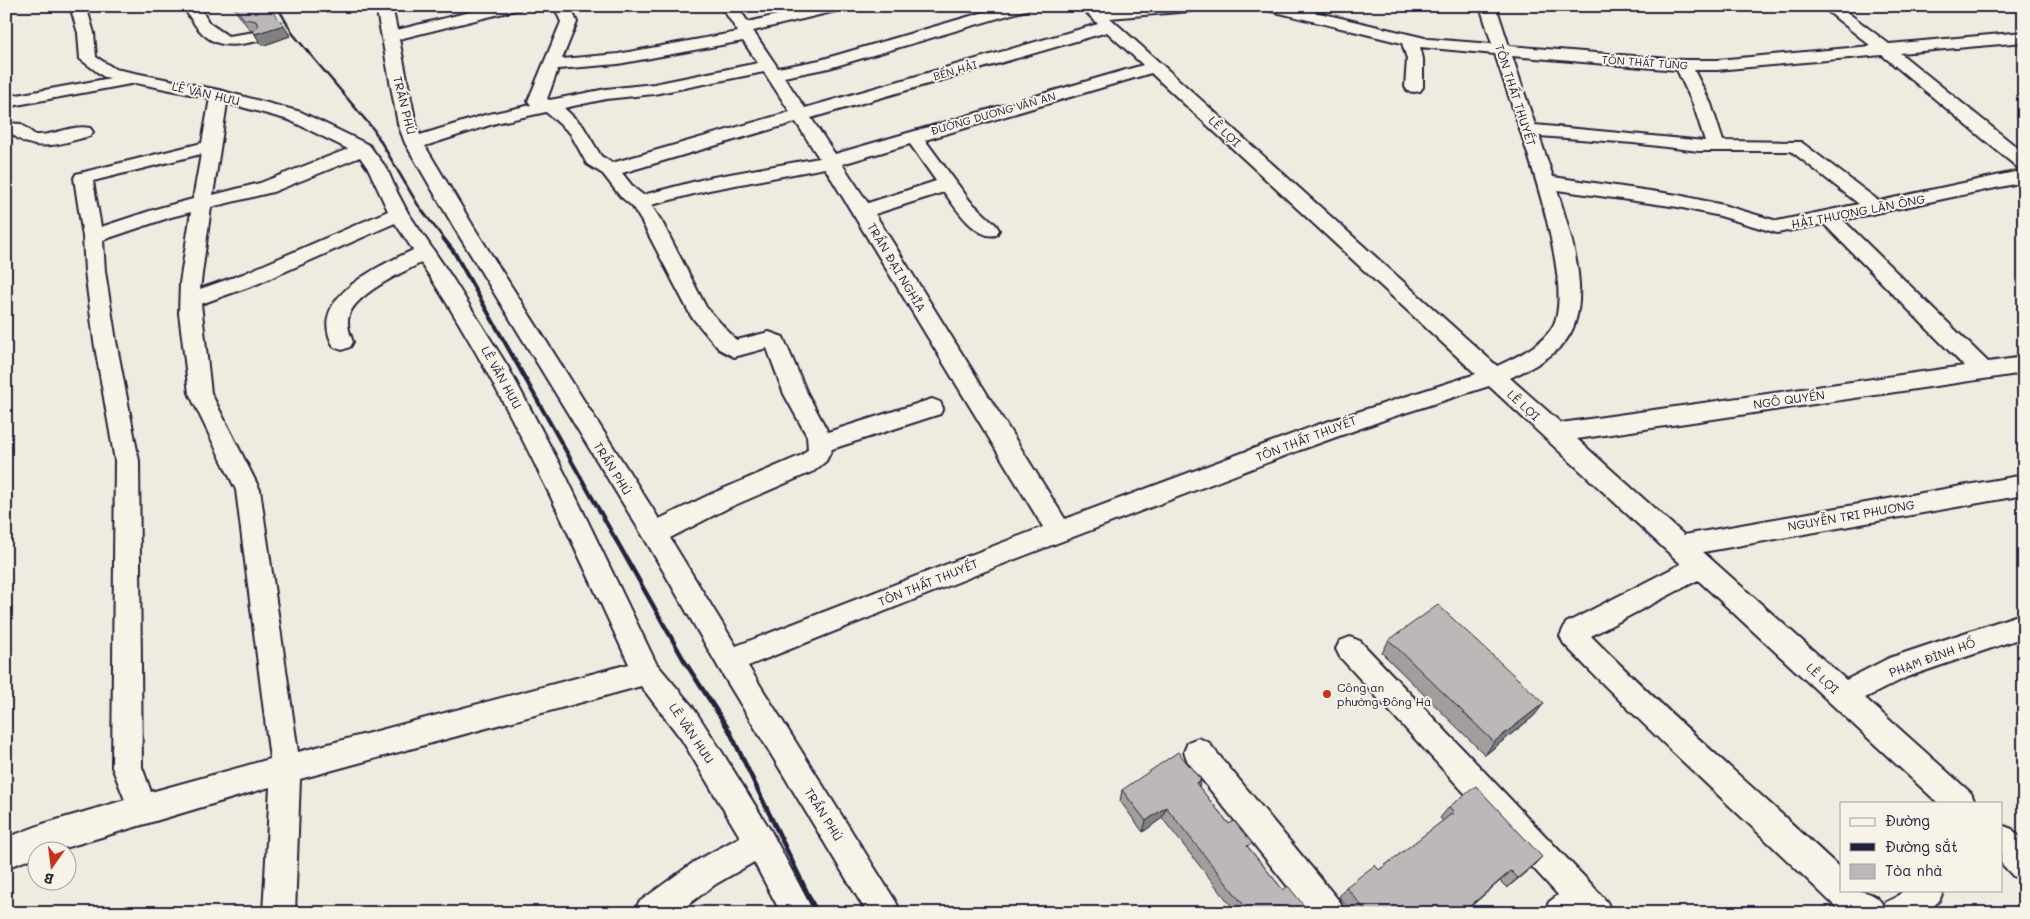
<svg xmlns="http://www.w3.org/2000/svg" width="2030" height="919" font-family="Mali,sans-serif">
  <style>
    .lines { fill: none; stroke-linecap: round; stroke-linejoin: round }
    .minor-casing { stroke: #22223b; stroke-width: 4 }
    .minor { fill: #f7f3e8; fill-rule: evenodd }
    .rail-far2 { stroke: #22223b; stroke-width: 2.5 }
    .rail-far1 { stroke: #22223b; stroke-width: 4 }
    .rail { stroke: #22223b; stroke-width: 4.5 }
    .wall { fill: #a19e9d; stroke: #22223b }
    .shaded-wall { fill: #838180; stroke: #22223b }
    .building { fill: #bbb8b7; stroke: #22223b }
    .poi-dot { fill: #c8321e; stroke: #f7f3e8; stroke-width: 2 }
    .labels { text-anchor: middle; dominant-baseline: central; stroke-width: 4; stroke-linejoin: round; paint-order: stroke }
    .far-street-label { font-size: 11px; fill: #22223b; stroke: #f7f3e8 }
    .street-label { font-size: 12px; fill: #22223b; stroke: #f7f3e8 }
    .poi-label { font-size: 12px; fill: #22223b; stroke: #f7f3e8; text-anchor: start }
  </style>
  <rect width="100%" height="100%" fill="#eeebe1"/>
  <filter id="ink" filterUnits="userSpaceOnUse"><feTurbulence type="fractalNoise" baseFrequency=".02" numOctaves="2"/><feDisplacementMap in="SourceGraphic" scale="10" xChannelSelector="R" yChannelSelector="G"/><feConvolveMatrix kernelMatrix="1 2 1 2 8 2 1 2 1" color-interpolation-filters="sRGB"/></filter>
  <g filter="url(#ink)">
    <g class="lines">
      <g class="minor-casing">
        <g id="minor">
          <path d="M 70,6 L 86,6 L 94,33 L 96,57 L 115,69 L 219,90 L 301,112 L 369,145 L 387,169 L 397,192 L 408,213 L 451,276 L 508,367 L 565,474 L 656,663 L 692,706 L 722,752 L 771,831 L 814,913 L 781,913 L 754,862 L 716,884 L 677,913 L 634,913 L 639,902 L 694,862 L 740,837 L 682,740 L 641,686 L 300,779 L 295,913 L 263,913 L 270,787 L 51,852 L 38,852 L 38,856 L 6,868 L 6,838 L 43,824 L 125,800 L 112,767 L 115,461 L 94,341 L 85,271 L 83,237 L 74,178 L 76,174 L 202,143 L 210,98 L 136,83 L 6,107 L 6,97 L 111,78 L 104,77 L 80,59 L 78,33 ZM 227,103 L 289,120 L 348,149 L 260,183 L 213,195 ZM 201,154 L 193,199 L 159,208 L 101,227 L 93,181 ZM 360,157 L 369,170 L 388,211 L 243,274 L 200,289 L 211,207 L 273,192 ZM 191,212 L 180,283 L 179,313 L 189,393 L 236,490 L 270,759 L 151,792 L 142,767 L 139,461 L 116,341 L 105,271 L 103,240 L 171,217 ZM 395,223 L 413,250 C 378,267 305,298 334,347 L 342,350 L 350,347 L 353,342 C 350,334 346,324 349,315 C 357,293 401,273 421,263 C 505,389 565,527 629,664 L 298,752 L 260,490 L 211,393 L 201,304 L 257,284 Z"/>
          <path d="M 183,6 L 199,6 L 209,23 L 228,36 L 255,32 L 261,34 L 263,37 L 261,40 C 218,51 205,44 183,6 Z"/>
          <path d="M 376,6 L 392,6 L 397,30 L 494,6 L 522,6 L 520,9 L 399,39 L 416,124 L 420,135 L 485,115 L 531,105 L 528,101 L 561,22 L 554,6 L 570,6 L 577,22 L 562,59 L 618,54 L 738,32 L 721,6 L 737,6 L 748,22 L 816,6 L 846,6 L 844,9 L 753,31 L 778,68 L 820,60 L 1005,6 L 1031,6 L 1029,9 L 829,68 L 784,77 L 805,108 L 1098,24 L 1080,6 L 1098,6 L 1100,9 L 1131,6 L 1198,6 L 1196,9 L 1190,11 L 1110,18 L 1497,366 C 1516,357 1544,345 1554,324 C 1576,275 1512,109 1495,54 L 1420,47 L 1423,59 L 1423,87 L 1420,91 L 1414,92 L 1408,91 L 1405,87 L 1407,59 L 1402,43 L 1263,9 L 1261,6 L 1290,6 L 1429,39 L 1492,44 L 1480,6 L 1496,6 L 1509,46 L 1683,60 L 1717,60 L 1871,46 L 1821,6 L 1839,6 L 1889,44 L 2024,32 L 2024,42 L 1900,53 L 2024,153 L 2024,169 L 2017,167 L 1882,55 L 1717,70 L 1694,70 L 1711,104 L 1723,141 L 1801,142 L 1879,201 L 2024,170 L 2024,182 L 1843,220 L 1988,362 L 2024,357 L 2024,373 L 1577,439 L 1684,535 L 2024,475 L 2024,495 L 1703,552 L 1846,680 L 1889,658 L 2024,613 L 2024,637 L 1907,677 L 1865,698 L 1971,793 L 1975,803 L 1938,803 L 1698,580 L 1591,636 C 1671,717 1758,791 1841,869 L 1841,890 C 1857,890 1876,890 1884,907 L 1886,902 L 1895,898 L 1904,890 L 1944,890 L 1939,901 L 1926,913 L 1841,912 C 1749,822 1653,737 1564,644 L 1560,636 L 1566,623 L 1681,564 L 1489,386 L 1392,417 L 1300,450 L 1013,560 L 748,666 L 896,902 L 901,913 L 867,913 L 720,670 L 646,541 L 455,229 L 405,143 L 398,124 ZM 1107,32 L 1143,65 L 835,154 L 811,118 ZM 743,41 L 758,63 L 654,84 L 606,89 L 550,100 L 547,99 L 558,69 L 618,64 ZM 1512,56 L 1677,70 L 1693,104 L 1705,141 L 1535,125 ZM 764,72 L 790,112 L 612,163 L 601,156 L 583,126 L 564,108 L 606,99 L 654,94 ZM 1151,73 L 1476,374 L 1314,426 L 1065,519 L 875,214 L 944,192 C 954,206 976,240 996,235 L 999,230 L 996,225 L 970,201 L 925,140 ZM 546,112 L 570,133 L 587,164 L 603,174 L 620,196 L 632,206 L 642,222 L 691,316 L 719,349 L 734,357 L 767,348 L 784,394 L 807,436 L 808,449 L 802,455 L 711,494 L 659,519 L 475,229 L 425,146 L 496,123 ZM 796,122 L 819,158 L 708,178 L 643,195 L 634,188 L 622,173 ZM 1539,136 L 1633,143 L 1699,151 L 1791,151 L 1859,204 L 1777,221 L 1723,205 L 1678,195 L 1553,177 ZM 910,144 L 936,181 L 868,203 L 842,164 ZM 825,168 L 1043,527 L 736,646 L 670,538 L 728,508 L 814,471 L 826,461 L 832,449 L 940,414 L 943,408 L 940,402 L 932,399 L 828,432 L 807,393 L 783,337 L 769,332 L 737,340 L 735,339 L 706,307 L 662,222 L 651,205 L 709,190 ZM 1557,190 L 1678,207 L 1720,216 L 1777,233 L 1824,224 L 1964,366 L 1561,423 L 1510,378 C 1529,369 1548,360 1562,345 C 1597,308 1570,232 1557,190 Z"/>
          <path d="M 6,123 L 21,124 L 35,135 C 53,136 73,124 90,128 L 93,132 L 90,136 C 62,143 35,155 11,133 L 6,133 Z"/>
          <polygon points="1350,637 1360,641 1592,885 1607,902 1612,913 1544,913 1549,902 1558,895 1340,657 1336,649 1340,641"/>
          <polygon points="1198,738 1208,742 1340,902 1345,913 1309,913 1188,762 1184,752 1188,742"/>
          <polygon points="2001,825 2012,829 2024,842 2024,880 2013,876 2001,863"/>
        </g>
      </g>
      <use href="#minor" class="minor"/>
      <polyline class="rail-far2" points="277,6 293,34 374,130 418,205 444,239"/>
      <polyline class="rail-far1" points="443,238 454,252 616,540"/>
      <polyline class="rail" points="615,538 685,662 729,730 817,913"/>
    </g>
    <g class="wall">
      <polygon points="233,6 268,6 290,36 262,46 253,31 251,31 237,13"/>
      <polygon points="1389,640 1544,703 1534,716 1485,755 1382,653"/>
      <polygon points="1201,780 1199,787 1283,890 1310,913 1237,913 1162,818 1143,832 1120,801 1122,790"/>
      <polygon points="1449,807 1542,857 1507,888 1500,881 1463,913 1352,913 1339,897 1346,887 1379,870 1443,821 1440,818"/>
    </g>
    <g class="shaded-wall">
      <polygon points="284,25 290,36 262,46 255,34"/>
      <polygon points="1544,703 1534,716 1485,755 1494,742"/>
      <polygon points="1201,780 1197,792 1196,783"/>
      <polygon points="1166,807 1162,818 1143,832 1146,821"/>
      <polygon points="1542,857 1531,868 1507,888 1518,878"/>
      <polygon points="1511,871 1500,881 1463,913 1462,913"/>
    </g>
    <g class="building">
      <polygon points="234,6 268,6 284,25 255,34 253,31 258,26 256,21 244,19"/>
      <polygon points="1438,605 1544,703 1494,742 1389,640"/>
      <polygon points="1178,752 1201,780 1196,783 1229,824 1234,821 1252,843 1247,846 1283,890 1288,886 1310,913 1250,913 1166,807 1146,821 1122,790"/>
      <polygon points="1476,786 1542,857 1518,878 1511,871 1462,913 1368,913 1346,887 1375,865 1379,870 1454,812 1449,807"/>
    </g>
  </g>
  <circle class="poi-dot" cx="1327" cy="694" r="5"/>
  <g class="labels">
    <g class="far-street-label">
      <text transform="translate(1645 62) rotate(4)">TÔN THẤT TÙNG</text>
      <text transform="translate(955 70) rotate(-16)">BẾN HẢI</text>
      <text transform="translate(993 113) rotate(-16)">ĐƯỜNG DƯƠNG VĂN AN</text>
    </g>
    <g class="street-label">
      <text transform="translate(206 93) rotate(13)">LÊ VĂN HƯU</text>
      <text transform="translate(1516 95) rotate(72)">TÔN THẤT THUYẾT</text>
      <text transform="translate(405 105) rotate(76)">TRẦN PHÚ</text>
      <text transform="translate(1225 131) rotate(43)">LÊ LỢI</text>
      <text transform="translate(1858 211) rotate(-11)">HẢI THƯỢNG LÃN ÔNG</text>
      <text transform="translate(897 267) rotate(59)">TRẦN ĐẠI NGHĨA</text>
      <text transform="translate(502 377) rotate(61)">LÊ VĂN HƯU</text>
      <text transform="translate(1789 399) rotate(-8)">NGÔ QUYỀN</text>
      <text transform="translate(1524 405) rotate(42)">LÊ LỢI</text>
      <text transform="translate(1306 438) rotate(-21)">TÔN THẤT THUYẾT</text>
      <text transform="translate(613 468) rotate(58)">TRẦN PHÚ</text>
      <text transform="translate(1851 515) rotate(-10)">NGUYỄN TRI PHƯƠNG</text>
      <text transform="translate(928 582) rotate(-22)">TÔN THẤT THUYẾT</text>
      <text transform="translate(1932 657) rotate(-20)">PHẠM ĐÌNH HỔ</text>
      <text transform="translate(1823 678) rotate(42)">LÊ LỢI</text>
      <text transform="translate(692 733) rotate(56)">LÊ VĂN HƯU</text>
      <text transform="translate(824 814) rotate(58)">TRẦN PHÚ</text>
    </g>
    <g class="poi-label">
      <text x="1337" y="687">Công an<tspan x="1337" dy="14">phường Đông Hà</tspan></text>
    </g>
  </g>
  <rect width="2030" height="919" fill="none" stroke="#f7f3e8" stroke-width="25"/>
  <rect x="12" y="12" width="2005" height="894" fill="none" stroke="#22223b" stroke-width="2" filter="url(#ink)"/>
  <rect x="1840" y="802" width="162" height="90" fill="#f7f3e8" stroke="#a29fa3"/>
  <rect x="1850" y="818" width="25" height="8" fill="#f7f3e8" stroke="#a29fa3"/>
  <text x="1885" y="826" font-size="15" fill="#22223b">Đường</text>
  <rect x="1850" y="843" width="25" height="8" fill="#22223b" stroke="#a29fa3"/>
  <text x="1885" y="852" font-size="15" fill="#22223b">Đường sắt</text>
  <rect x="1850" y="864" width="25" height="15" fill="#bbb8b7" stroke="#a29fa3"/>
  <text x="1885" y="876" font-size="15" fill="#22223b">Tòa nhà</text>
  <g transform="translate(52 866) rotate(194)"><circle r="24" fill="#f7f3e8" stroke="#a29fa3"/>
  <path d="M0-4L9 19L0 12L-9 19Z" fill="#c8321e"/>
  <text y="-8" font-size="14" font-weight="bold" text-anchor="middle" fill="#22223b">B</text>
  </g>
</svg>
